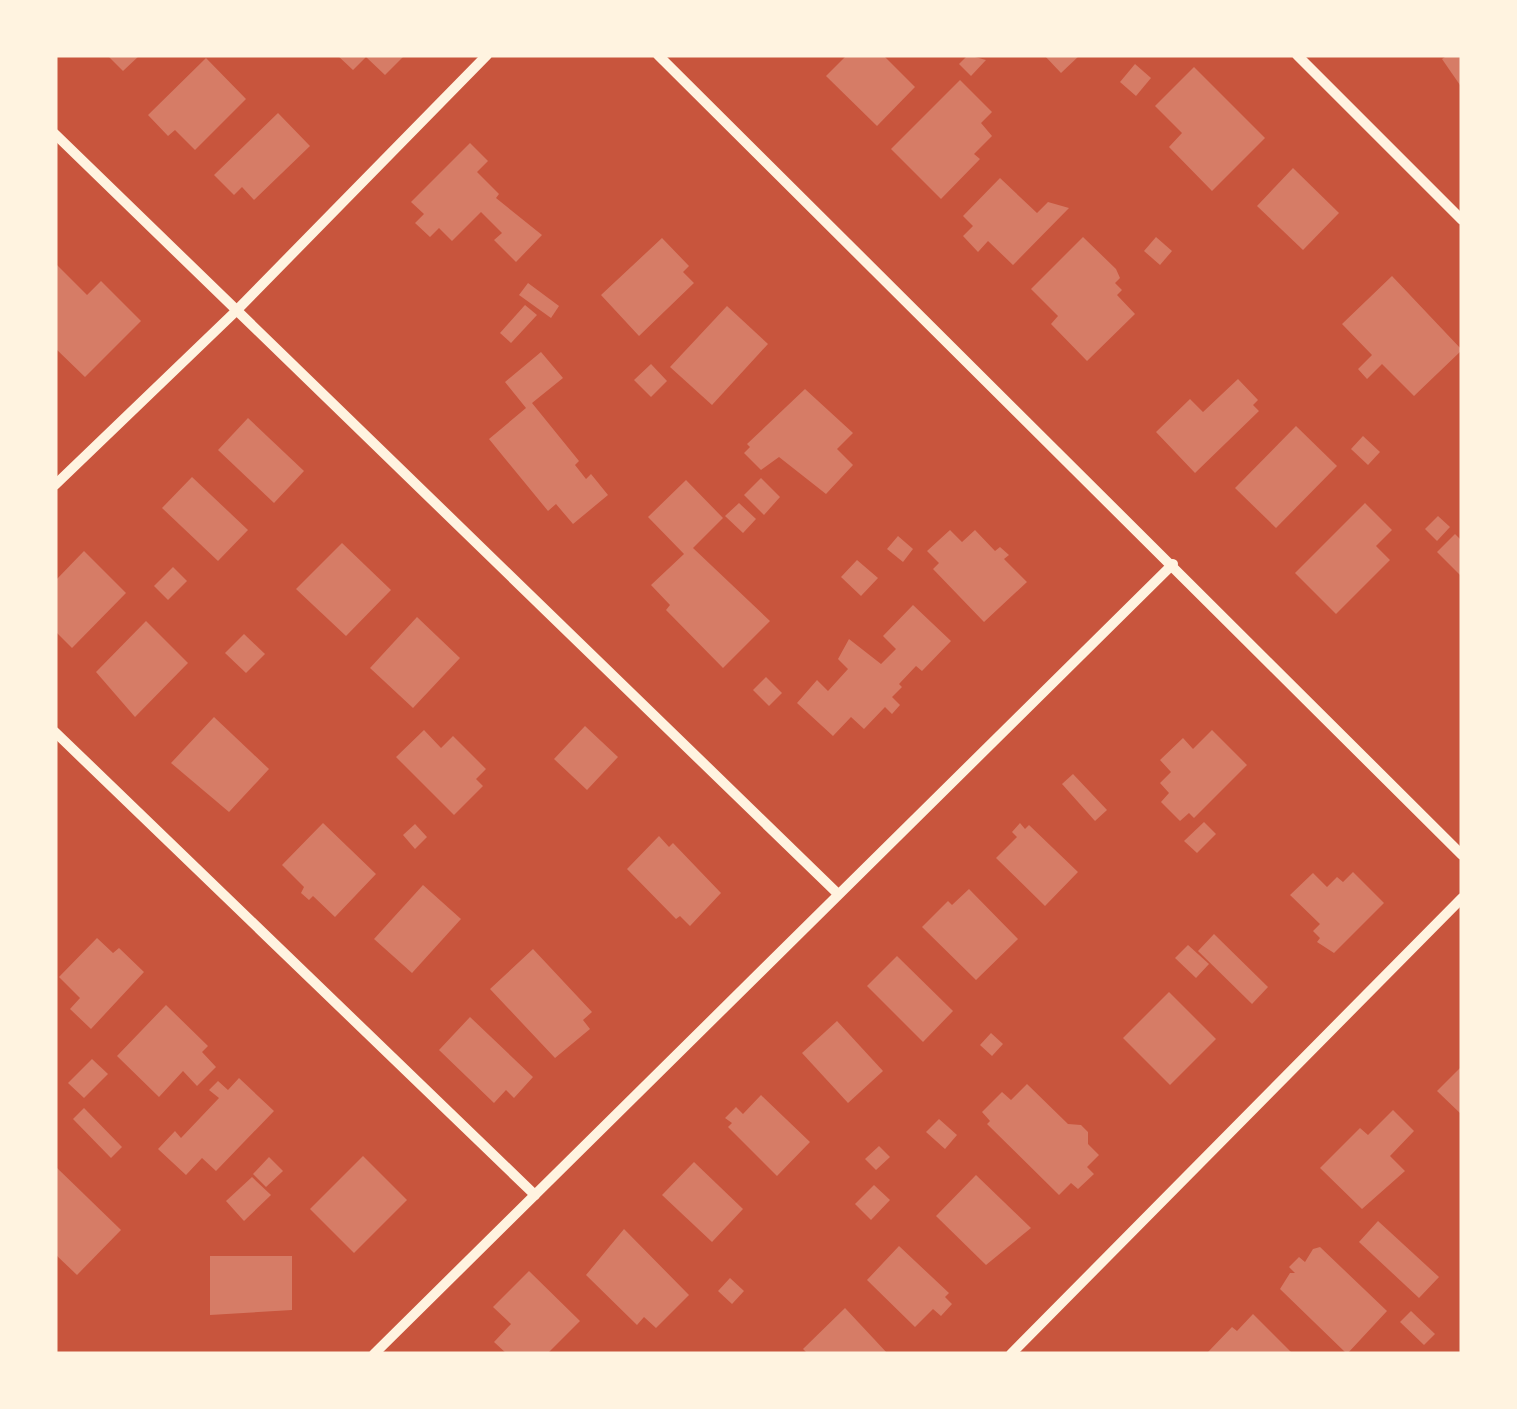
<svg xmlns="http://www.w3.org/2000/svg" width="1517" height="1409" font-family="Jost,sans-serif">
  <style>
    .building { fill: #d67c66 }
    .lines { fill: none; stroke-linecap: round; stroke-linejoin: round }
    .minor { stroke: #fff3e0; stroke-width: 10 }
  </style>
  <rect width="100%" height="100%" fill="#c8553d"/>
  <g class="building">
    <polygon points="107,55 140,55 123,71"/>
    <polygon points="337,55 405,55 385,75 366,57 353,70"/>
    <polygon points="847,55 883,55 915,87 877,126 826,76"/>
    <polygon points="968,55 986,60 971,76 959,64"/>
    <polygon points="1044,55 1080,55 1061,73"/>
    <polygon points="1448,55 1462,55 1462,88 1442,59"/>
    <polygon points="206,58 246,99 195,150 175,130 168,136 148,115"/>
    <polygon points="1135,64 1151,78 1136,96 1120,82"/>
    <polygon points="1194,67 1265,138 1212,191 1169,147 1182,133 1155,106"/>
    <polygon points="960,80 992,112 981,123 992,136 974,154 980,159 941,199 891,149"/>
    <polygon points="278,113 310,146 254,200 242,187 234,195 214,175"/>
    <polygon points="470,143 488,161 477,172 499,194 496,198 542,235 516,262 494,240 502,233 481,212 452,241 439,228 430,237 415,223 424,214 411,202"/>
    <polygon points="1293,168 1339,213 1303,250 1257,206"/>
    <polygon points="1000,178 1037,213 1048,202 1069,208 1013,265 988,241 978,252 963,236 973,226 963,216"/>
    <polygon points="1083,237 1116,269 1120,278 1115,283 1122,290 1117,295 1135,314 1087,361 1051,324 1058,316 1031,289"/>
    <polygon points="1156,237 1172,251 1160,265 1144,251"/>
    <polygon points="662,238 689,266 683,272 694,283 639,336 601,295"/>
    <polygon points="55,263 87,295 101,281 141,321 85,377 55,348"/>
    <polygon points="1392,276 1462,350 1414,396 1382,364 1367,379 1358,369 1372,355 1342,324"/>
    <polygon points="528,283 559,306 551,318 519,295"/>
    <polygon points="525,305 537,315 511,343 500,333"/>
    <polygon points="727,306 768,344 712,405 670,367"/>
    <polygon points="541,352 563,378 532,403 579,461 575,465 586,479 591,474 608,495 573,524 556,504 548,511 489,439 526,408 505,382"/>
    <polygon points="651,364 667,381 651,397 634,380"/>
    <polygon points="1238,379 1258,400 1253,405 1259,411 1195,473 1156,432 1190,399 1203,412"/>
    <polygon points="805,389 853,433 837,449 853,465 826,494 779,457 761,470 744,453 750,447 747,444"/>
    <polygon points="248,418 304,471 274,503 218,450"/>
    <polygon points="1296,426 1337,466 1276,528 1235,488"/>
    <polygon points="1363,436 1380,452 1368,465 1351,449"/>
    <polygon points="192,477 248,530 218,561 162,508"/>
    <polygon points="761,478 780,497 764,515 744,495"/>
    <polygon points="686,480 723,518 693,548 770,621 723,668 666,610 670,605 651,585 684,554 648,517"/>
    <polygon points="739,503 756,519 743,533 725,516"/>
    <polygon points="1365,503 1392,530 1376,546 1390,560 1336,614 1295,573"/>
    <polygon points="1438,516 1450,527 1437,541 1425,529"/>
    <polygon points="950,530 962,542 975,530 995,551 1000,547 1009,555 1004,559 1027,582 984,622 933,569 939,563 927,551"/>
    <polygon points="1455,534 1462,541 1462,577 1437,552"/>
    <polygon points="898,536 913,549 903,562 887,549"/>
    <polygon points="342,543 391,590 346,636 296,589"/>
    <polygon points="84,551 126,593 72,648 55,631 55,581"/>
    <polygon points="857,560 878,578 861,596 841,577"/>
    <polygon points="173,567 187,581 168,600 154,586"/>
    <polygon points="913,605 951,641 922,671 916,666 899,684 902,687 892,697 900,705 892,714 885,707 864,729 851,717 833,736 797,703 817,680 828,691 848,669 838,659 849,639 881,664 896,649 883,636"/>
    <polygon points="417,617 460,658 413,708 370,668"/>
    <polygon points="146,621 188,663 135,717 96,672"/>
    <polygon points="244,634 265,654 246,673 225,653"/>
    <polygon points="766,677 782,693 769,706 753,690"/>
    <polygon points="214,717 269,769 229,812 171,763"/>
    <polygon points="585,726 618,757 587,790 554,759"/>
    <polygon points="424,730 441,748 453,736 486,769 476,779 483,786 454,815 396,757"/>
    <polygon points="1212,730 1247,765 1194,818 1189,813 1180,821 1161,802 1169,793 1160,783 1171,772 1160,760 1183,738 1193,749"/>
    <polygon points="1073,774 1107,810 1095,821 1062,784"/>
    <polygon points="1204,822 1216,834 1197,853 1184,841"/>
    <polygon points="323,823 376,874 335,917 313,896 309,900 301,893 304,887 282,865"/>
    <polygon points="1020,823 1025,829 1029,825 1078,872 1045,906 996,858 1017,837 1012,832"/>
    <polygon points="415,824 427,837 415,849 403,835"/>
    <polygon points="659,836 669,847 673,843 721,893 690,926 680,916 676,919 627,869"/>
    <polygon points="1353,872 1384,903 1334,953 1317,942 1320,938 1313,931 1320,924 1290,895 1313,873 1327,887 1337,877 1343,882"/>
    <polygon points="423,885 461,919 412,973 374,939"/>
    <polygon points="969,889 1018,939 976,980 922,927 948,901 952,905"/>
    <polygon points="1214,934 1268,987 1252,1004 1198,951"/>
    <polygon points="97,938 113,953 119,948 144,972 91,1029 70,1009 80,998 59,977"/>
    <polygon points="1188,945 1209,964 1196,978 1175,958"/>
    <polygon points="533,949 592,1012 583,1020 590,1029 555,1058 490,989"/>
    <polygon points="897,956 953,1011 923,1042 867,986"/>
    <polygon points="1169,992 1216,1039 1170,1085 1123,1038"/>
    <polygon points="166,1005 208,1046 202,1052 216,1067 197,1086 183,1071 159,1097 117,1056"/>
    <polygon points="470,1017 533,1077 514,1098 506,1090 494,1103 439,1050"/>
    <polygon points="837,1021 883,1071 848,1103 802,1053"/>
    <polygon points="991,1033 1003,1044 992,1056 980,1045"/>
    <polygon points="92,1059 108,1074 84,1098 68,1083"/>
    <polygon points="1462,1066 1462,1115 1437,1091"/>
    <polygon points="239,1078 274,1111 216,1171 202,1158 186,1175 158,1149 175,1131 181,1138 219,1098 209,1090 218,1081 228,1090"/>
    <polygon points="1027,1084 1068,1124 1081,1125 1088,1132 1088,1144 1099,1155 1087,1167 1094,1174 1078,1189 1071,1183 1059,1195 987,1124 990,1121 982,1112 1002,1092 1011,1100"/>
    <polygon points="761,1095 810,1142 777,1176 728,1127 732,1123 725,1118 736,1107 743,1114"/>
    <polygon points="84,1108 122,1147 111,1158 73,1119"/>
    <polygon points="1393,1110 1414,1131 1390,1156 1405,1171 1362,1209 1320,1168 1360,1128 1368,1135"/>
    <polygon points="939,1119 957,1135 945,1149 926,1132"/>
    <polygon points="879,1146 890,1157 876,1170 865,1159"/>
    <polygon points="363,1156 407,1200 354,1253 310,1209"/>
    <polygon points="269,1157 283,1171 266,1187 253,1174"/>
    <polygon points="694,1162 743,1209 712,1242 662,1195"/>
    <polygon points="55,1166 121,1230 77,1275 55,1254"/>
    <polygon points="976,1175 1031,1228 986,1265 936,1216"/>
    <polygon points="252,1177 271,1195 244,1221 226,1201"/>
    <polygon points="874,1185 890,1200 871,1220 855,1204"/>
    <polygon points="1378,1221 1439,1277 1419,1298 1359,1242"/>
    <polygon points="624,1229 689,1295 656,1328 644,1317 637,1325 586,1275"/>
    <polygon points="899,1246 949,1293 945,1297 952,1304 941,1316 933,1309 915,1327 867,1280"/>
    <polygon points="1320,1247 1387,1311 1347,1354 1280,1289 1290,1273 1295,1273 1289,1267 1299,1257 1305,1262 1313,1249"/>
    <polygon points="210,1256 292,1256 292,1310 210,1315"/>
    <polygon points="529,1271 580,1321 547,1354 507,1354 494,1342 511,1324 493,1307"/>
    <polygon points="730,1278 744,1291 732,1304 718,1291"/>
    <polygon points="845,1308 888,1354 808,1354 803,1349"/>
    <polygon points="1411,1311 1435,1334 1424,1345 1400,1322"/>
    <polygon points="1253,1314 1293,1354 1208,1352 1232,1327 1237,1331"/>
  </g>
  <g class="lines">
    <g class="minor">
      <polyline points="658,55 1462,855"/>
      <polyline points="1297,55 1462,220"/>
      <polyline points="55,134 836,892"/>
      <polyline points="55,485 236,311 487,55"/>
      <polyline points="55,732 535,1195"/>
      <polyline points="374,1354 1173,564"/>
      <polyline points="1011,1354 1462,898"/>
    </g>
  </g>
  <rect width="1517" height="1409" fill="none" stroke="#fff3e0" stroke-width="115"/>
</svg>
